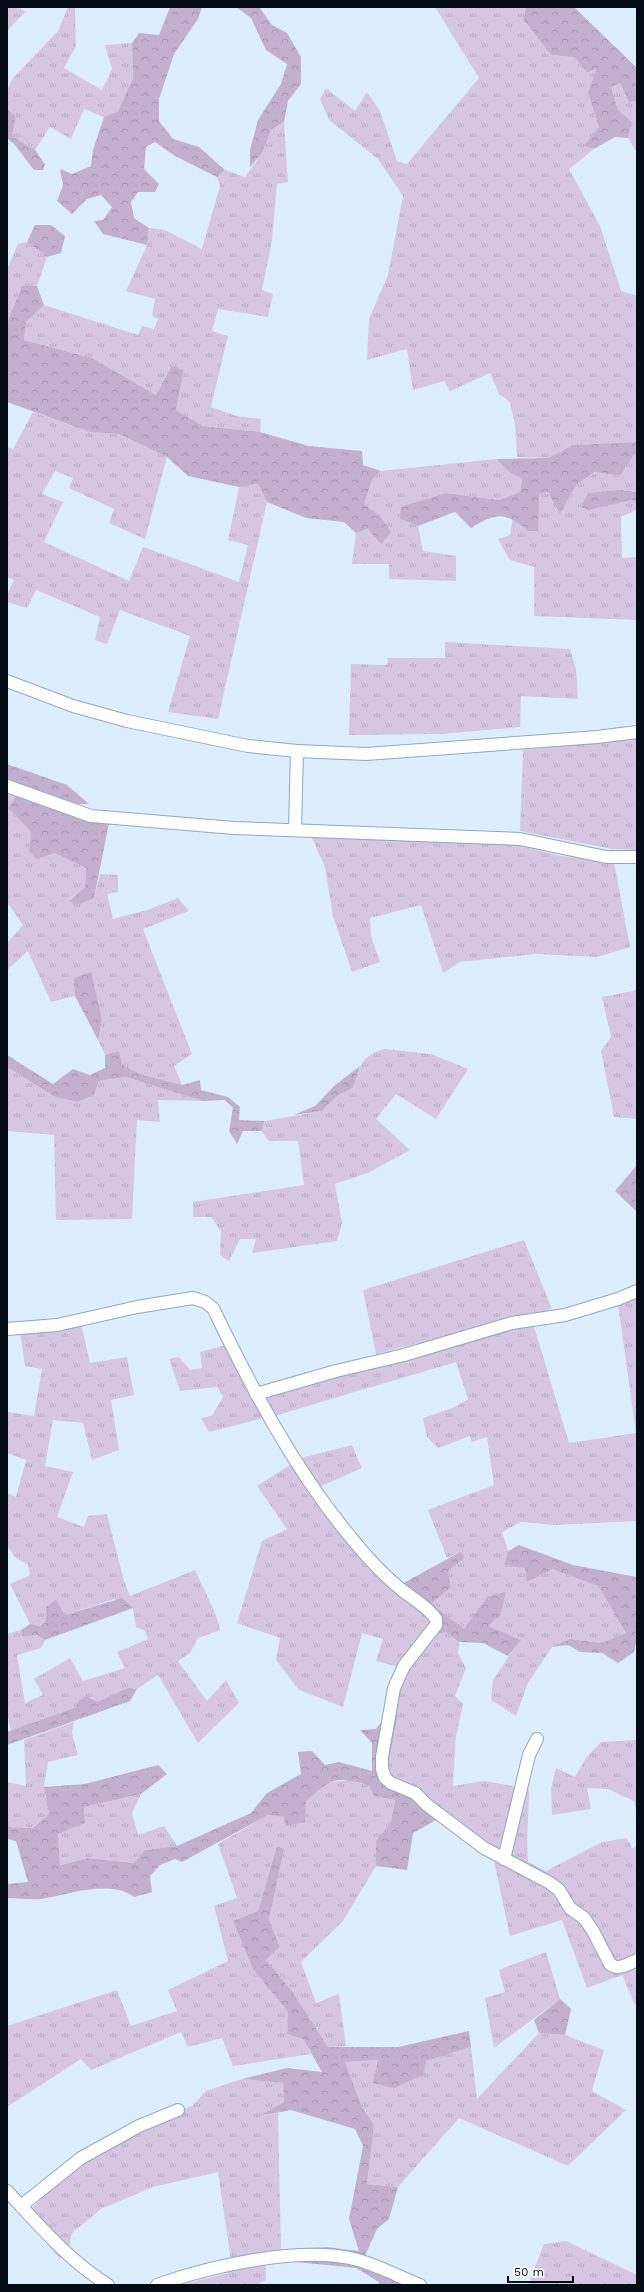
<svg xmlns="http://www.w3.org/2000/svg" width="644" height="2292" font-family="'Work Sans',sans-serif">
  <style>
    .grass { fill: url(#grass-tufts) }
    .forest { fill: url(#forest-crowns) }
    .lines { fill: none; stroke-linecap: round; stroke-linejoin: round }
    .minor-casing { stroke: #8da8c0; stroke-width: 14 }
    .minor { stroke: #fff; stroke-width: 12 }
  </style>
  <defs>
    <pattern id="grass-tufts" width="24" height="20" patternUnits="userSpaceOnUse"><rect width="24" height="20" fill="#d6c6e1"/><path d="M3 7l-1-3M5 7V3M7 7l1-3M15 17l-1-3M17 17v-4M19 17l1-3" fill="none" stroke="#b6a9c0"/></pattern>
    <pattern id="forest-crowns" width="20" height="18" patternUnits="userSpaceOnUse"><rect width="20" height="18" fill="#c3b0ce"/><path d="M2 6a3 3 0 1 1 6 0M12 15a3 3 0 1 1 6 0" fill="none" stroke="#a696b0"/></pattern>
  </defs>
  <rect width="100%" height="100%" fill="#dceefd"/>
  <g class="grass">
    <polygon points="7,7 19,7 25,12 7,31"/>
    <polygon points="68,7 75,7 76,46 64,68 102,90 112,69 105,45 132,43 133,78 118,111 104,117 84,109 71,139 50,127 35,150 12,136 16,117 7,108 7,91 12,79 58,31"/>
    <polygon points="435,7 526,7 523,19 551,55 574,57 587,73 596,69 588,93 599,127 585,146 594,149 569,169 600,226 621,291 637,296 637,442 573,445 548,458 517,457 515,425 510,402 499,394 490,373 450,391 444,381 413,390 407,349 367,360 369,319 388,275 403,196 378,159 329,120 320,99 326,88 355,111 367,92 380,111 397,161 407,164 479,78"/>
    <polygon points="620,83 629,102 637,101 637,153 628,138 632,122 618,110 611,87"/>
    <polygon points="284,122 288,182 277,184 272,241 262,290 273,294 268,317 218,309 212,331 228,336 211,407 236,416 261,419 260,432 203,426 176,410 184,370 172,365 156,395 92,358 24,340 26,322 44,305 138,335 142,326 154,329 158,319 152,316 155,299 126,291 147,245 149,228 165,230 202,249 220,186 217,177 225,170 245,177 262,153 271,130"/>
    <polygon points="27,242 47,257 37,286 22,286 7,323 7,269 18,244"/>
    <polygon points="33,412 90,432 119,434 167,457 145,539 109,523 114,509 69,488 73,478 55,471 42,494 63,502 44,542 129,581 143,547 239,582 248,545 228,540 239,487 258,484 267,502 218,719 168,712 190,636 120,610 107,644 95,640 100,617 36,590 27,608 7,602 7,595 14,580 7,577 7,447 13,449"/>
    <polygon points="637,455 637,492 621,490 589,510 632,500 637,502 637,510 621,517 622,558 637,557 637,620 534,616 534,567 510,560 498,539 510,535 513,518 528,531 538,494 548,492 560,514 576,485 596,472 620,476 633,456"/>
    <polygon points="496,459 509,472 522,479 520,492 499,500 446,493 400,519 418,526 423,551 456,556 456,581 389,579 389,564 352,564 356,533 368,529 380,516 364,504 372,480 381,471"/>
    <polygon points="445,642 570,649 576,669 578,699 521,696 520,727 441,734 349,735 351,664 387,665 388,658 445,658"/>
    <polygon points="637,738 637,850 612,849 520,831 523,750"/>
    <polygon points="7,791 17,795 8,808 31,832 29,851 54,853 86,868 85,887 69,900 94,898 100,874 118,875 118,892 107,894 113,919 147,910 178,898 189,911 143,929 192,1054 174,1066 182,1085 140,1074 122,1064 118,1052 105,1055 98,1040 102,1020 75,978 75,996 51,1002 28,951 7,970 7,943 23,925 7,902"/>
    <polygon points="311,836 517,845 561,856 614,862 630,947 597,957 537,954 460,962 443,973 421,905 370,918 371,936 380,962 352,972 333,916 325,867"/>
    <polygon points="637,990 637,1119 614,1117 601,1051 611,1037 602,997"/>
    <path d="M 385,1049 L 431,1054 L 468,1069 L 436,1119 L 396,1094 L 376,1119 L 410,1150 L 368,1173 L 335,1184 L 342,1223 L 337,1241 L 252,1253 L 256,1239 L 240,1239 L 229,1261 L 220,1255 L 221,1231 L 211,1217 L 193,1217 L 193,1202 L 304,1185 L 298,1141 L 269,1141 L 261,1131 L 265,1121 L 322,1111 L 338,1095 L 353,1088 C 360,1066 361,1055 385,1049 Z"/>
    <polygon points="7,1067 55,1097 77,1102 94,1095 99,1081 126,1077 203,1101 158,1100 160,1122 137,1120 132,1219 56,1220 54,1135 7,1131"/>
    <polygon points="524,1240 552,1309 376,1354 363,1290"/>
    <polygon points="637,1296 637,1521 555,1525 521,1522 502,1532 508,1551 505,1565 552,1569 598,1586 626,1633 602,1643 570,1639 552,1647 528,1683 516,1716 491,1700 493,1680 520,1640 488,1626 487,1597 464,1630 430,1604 451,1587 448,1571 460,1552 447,1558 428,1510 494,1485 487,1437 472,1442 470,1436 438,1448 427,1437 423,1418 455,1407 468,1399 456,1362 274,1416 264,1395 533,1323 569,1443 636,1433 618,1304"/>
    <polygon points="81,1324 90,1363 127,1357 134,1395 111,1400 119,1450 92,1460 83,1423 53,1420 45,1466 73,1472 57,1517 84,1527 88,1516 107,1514 124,1581 130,1596 195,1570 216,1615 220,1630 198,1638 190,1653 178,1661 207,1701 226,1680 239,1703 198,1743 158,1675 137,1689 128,1688 97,1702 11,1731 7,1713 7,1634 21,1630 22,1637 37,1635 45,1640 41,1648 17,1655 25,1703 43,1695 34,1679 70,1658 83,1681 125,1668 117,1652 148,1639 145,1631 136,1627 133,1608 114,1599 65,1615 56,1599 46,1607 46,1622 40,1626 30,1624 10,1584 30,1575 28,1565 16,1558 7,1546 7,1493 16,1497 26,1460 7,1453 7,1412 34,1416 42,1369 25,1366 20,1332"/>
    <polygon points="226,1345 264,1418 209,1432 201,1418 212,1416 223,1397 217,1387 180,1391 169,1359 179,1357 190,1370 202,1368 200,1352"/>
    <path d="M 352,1445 L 362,1468 L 310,1491 L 338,1529 L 391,1590 L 459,1642 L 458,1653 L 466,1668 L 455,1696 L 463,1704 L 456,1736 L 453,1786 L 484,1781 L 529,1789 C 529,1814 526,1838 528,1862 L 546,1871 L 602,1842 L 627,1838 L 632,1848 L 637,1847 L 637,2001 L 635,2005 L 622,1975 L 587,1988 L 562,1920 L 510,1936 L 494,1861 L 391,1787 L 388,1765 L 398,1714 L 387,1714 L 399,1667 L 376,1661 L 383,1639 L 362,1633 L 343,1707 L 299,1690 L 276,1660 L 280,1638 L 237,1623 L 262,1541 L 287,1529 L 257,1486 L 301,1458 Z"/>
    <polygon points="74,1722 72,1733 78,1755 48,1762 44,1787 49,1814 33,1828 7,1827 7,1782 26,1786 24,1740"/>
    <polygon points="636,1740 637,1815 634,1801 608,1789 587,1788 591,1809 552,1815 551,1788 556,1768 575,1777 586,1758 601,1742"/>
    <polygon points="349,1780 369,1786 374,1796 395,1800 391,1822 376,1841 376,1866 343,1921 301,1962 316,2003 339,1994 346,2046 328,2047 292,1991 266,1960 280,1947 269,1920 284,1849 277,1846 258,1911 233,1921 254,1970 288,2012 287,2034 303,2039 311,2054 233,2066 222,2038 188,2047 181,2032 91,2070 81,2059 7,2107 7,2026 117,1990 131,2026 177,2011 168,1990 228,1961 214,1906 237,1898 218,1844 268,1815 284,1817 325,1783"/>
    <polygon points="141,1794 132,1813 138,1835 164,1826 177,1846 145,1850 134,1863 88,1858 60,1865 58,1834 85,1823 84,1807"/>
    <polygon points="546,1952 560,1999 494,2048 485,1998 505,1992 499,1970"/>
    <polygon points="539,2033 565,2035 604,2050 592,2091 626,2110 568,2166 459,2118 398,2187 367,2184 374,2125 362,2107 345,2062 378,2060 426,2061 471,2047 477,2099"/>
    <polygon points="242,2079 283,2083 284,2102 262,2116 278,2113 281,2250 286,2261 266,2263 266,2280 256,2285 180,2285 228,2273 231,2261 218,2172 153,2187 101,2209 72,2233 69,2247 60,2259 24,2217 58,2181 94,2153 146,2123 192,2106 206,2091"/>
    <polygon points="566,2241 637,2275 637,2285 528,2285 544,2244"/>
  </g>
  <g class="forest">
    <polygon points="170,7 202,7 198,19 174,54 159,99 159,121 173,139 199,147 225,170 217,177 175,156 155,142 146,147 144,169 159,184 155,192 138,192 131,202 134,218 149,228 147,245 103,234 94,221 103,220 112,207 101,195 87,199 72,214 57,201 63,185 60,169 72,174 91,166 93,150 104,117 118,111 133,78 132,43 139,33 159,35"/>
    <polygon points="236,7 259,7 272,25 287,33 301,57 301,84 288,101 284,122 271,130 262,153 250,167 250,150 258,120 281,84 287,64 266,50 251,18"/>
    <polygon points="526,7 574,7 637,68 637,101 629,102 620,83 611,87 618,110 632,122 628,138 615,137 594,149 584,146 599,127 588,93 596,69 587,73 574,57 551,55 523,19"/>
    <polygon points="7,108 16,117 12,136 35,150 45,164 43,170 34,170 15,145 7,138"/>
    <polygon points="35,225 51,225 65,236 61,253 47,257 27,242"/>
    <polygon points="22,286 37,286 44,305 26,322 24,340 92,358 156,395 172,365 184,370 176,410 203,426 260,432 309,446 362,451 363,465 381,471 372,480 364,504 380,516 391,532 381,544 368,529 356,533 344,522 306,518 267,502 258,484 239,487 188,476 167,457 119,434 90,432 7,402 7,323"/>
    <path d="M 637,442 L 637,455 L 633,456 L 620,476 L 595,472 L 576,485 L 560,514 L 548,492 L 539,494 L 538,531 L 528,531 C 505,511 496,513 471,528 L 455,512 L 418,526 L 400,519 L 401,507 L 446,493 L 499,500 L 520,492 L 522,479 L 509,472 L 496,459 L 548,458 L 573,445 Z"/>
    <polygon points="621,490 637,492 637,502 632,500 589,510 581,507 588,493"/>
    <polygon points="7,764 67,785 89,804 73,804 7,779"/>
    <polygon points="17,795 80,819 109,823 94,898 77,905 69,901 85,887 86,868 54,853 37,859 29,851 31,832 8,808"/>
    <polygon points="91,972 102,1020 98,1040 75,996 74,978"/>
    <polygon points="119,1051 122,1064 140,1074 182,1085 200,1080 201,1090 228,1097 240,1107 239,1120 265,1121 261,1131 243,1131 237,1144 229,1131 233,1108 225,1100 203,1101 126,1077 99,1081 94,1095 77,1102 55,1097 7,1067 7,1055 53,1084 73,1069 90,1075 105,1068 105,1055"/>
    <polygon points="360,1066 353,1088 338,1095 322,1111 294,1115 315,1106 334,1086"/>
    <polygon points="637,1165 637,1212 615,1191"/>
    <polygon points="519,1545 573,1565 637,1577 637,1638 634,1652 618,1663 602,1653 580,1652 568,1645 552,1647 570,1639 602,1643 626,1633 598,1586 552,1569 527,1582 525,1568 504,1565 508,1551"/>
    <polygon points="460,1552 465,1557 448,1571 451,1587 431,1604 464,1629 487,1597 506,1592 500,1615 488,1626 521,1640 508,1656 483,1643 459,1642 446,1632 431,1635 432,1619 391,1590"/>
    <polygon points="122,1598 133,1608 45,1640 37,1635 22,1637 21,1630 30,1624 40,1626 46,1622 46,1607 56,1599 65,1615"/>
    <polygon points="128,1688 137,1689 130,1701 7,1745 7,1732 77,1707 79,1701 85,1696 97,1702"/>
    <path d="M 387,1714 L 398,1714 L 388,1765 L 391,1787 L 412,1798 L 438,1819 L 413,1833 L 407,1870 L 376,1866 L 376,1841 L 391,1822 L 395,1800 L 374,1796 L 369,1786 C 337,1775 330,1779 306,1801 L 305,1822 L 286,1826 L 284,1817 L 268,1815 L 182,1862 L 175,1859 L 160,1865 L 150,1876 L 152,1892 L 134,1897 C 110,1879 68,1895 41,1899 C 30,1900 18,1898 7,1898 L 7,1884 L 28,1882 L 16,1841 L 7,1839 L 7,1827 L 33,1828 L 49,1814 L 44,1787 L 85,1784 L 158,1765 L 167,1774 L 141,1794 L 84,1807 L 85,1823 L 58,1834 L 60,1865 L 88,1858 L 134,1863 L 145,1850 L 177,1846 L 251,1813 L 267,1793 L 301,1774 L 298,1752 L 312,1751 L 325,1765 L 339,1762 L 372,1771 L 372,1743 L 360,1730 L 376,1729 Z"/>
    <polygon points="277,1846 284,1849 269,1920 280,1947 266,1960 292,1991 328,2047 398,2047 469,2031 471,2047 426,2061 423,2075 394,2088 373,2083 378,2060 345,2062 362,2107 374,2125 367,2184 398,2187 389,2219 377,2229 365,2256 415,2285 379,2285 379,2282 356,2268 286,2261 281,2250 327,2247 359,2251 349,2219 363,2146 355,2129 291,2110 260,2116 284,2102 283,2083 242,2079 287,2068 322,2072 303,2039 287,2034 288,2012 253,1969 233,1921 258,1911"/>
    <polygon points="560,1999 571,2009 565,2035 539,2033 534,2020"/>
  </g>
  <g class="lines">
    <g class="minor-casing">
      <g id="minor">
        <polyline points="7,681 73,706 127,721 248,746 297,751 366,754 597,737 637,732"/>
        <polyline points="7,786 91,816 234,828 520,839 606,857 637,857"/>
        <polyline points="295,829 297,751"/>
        <path d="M 7,1329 L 57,1325 L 137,1307 L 193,1298 L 205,1302 L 213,1308 C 252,1389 295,1471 353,1540 C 367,1557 384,1576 402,1590 C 413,1599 428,1607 436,1619 L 436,1625 L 404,1666 L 394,1688 L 382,1757 L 382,1769 L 385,1778 L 391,1783 L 415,1793 L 427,1805 L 484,1848 L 550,1883 L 559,1890 L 570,1908 L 584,1918 L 593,1931 L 610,1964 C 618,1971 628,1964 637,1960"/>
        <polyline points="256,1394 336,1371 404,1355 512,1323 565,1315 618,1299 637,1291"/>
        <polyline points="504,1859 529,1755 537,1739"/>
        <path d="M 7,2191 C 39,2225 68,2260 108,2285"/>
        <polyline points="21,2206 81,2158 139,2126 178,2110"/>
        <path d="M 157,2285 C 210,2266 302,2245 358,2260 C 379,2266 400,2277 420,2285"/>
      </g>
    </g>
    <use href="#minor" class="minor"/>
  </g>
  <rect width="644" height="2292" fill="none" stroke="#040d15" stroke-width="16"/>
  <path d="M508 2276v6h65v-6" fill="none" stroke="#040d15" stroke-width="2"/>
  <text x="514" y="2276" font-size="12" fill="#040d15" stroke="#ffffff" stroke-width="3" paint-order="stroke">50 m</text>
</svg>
